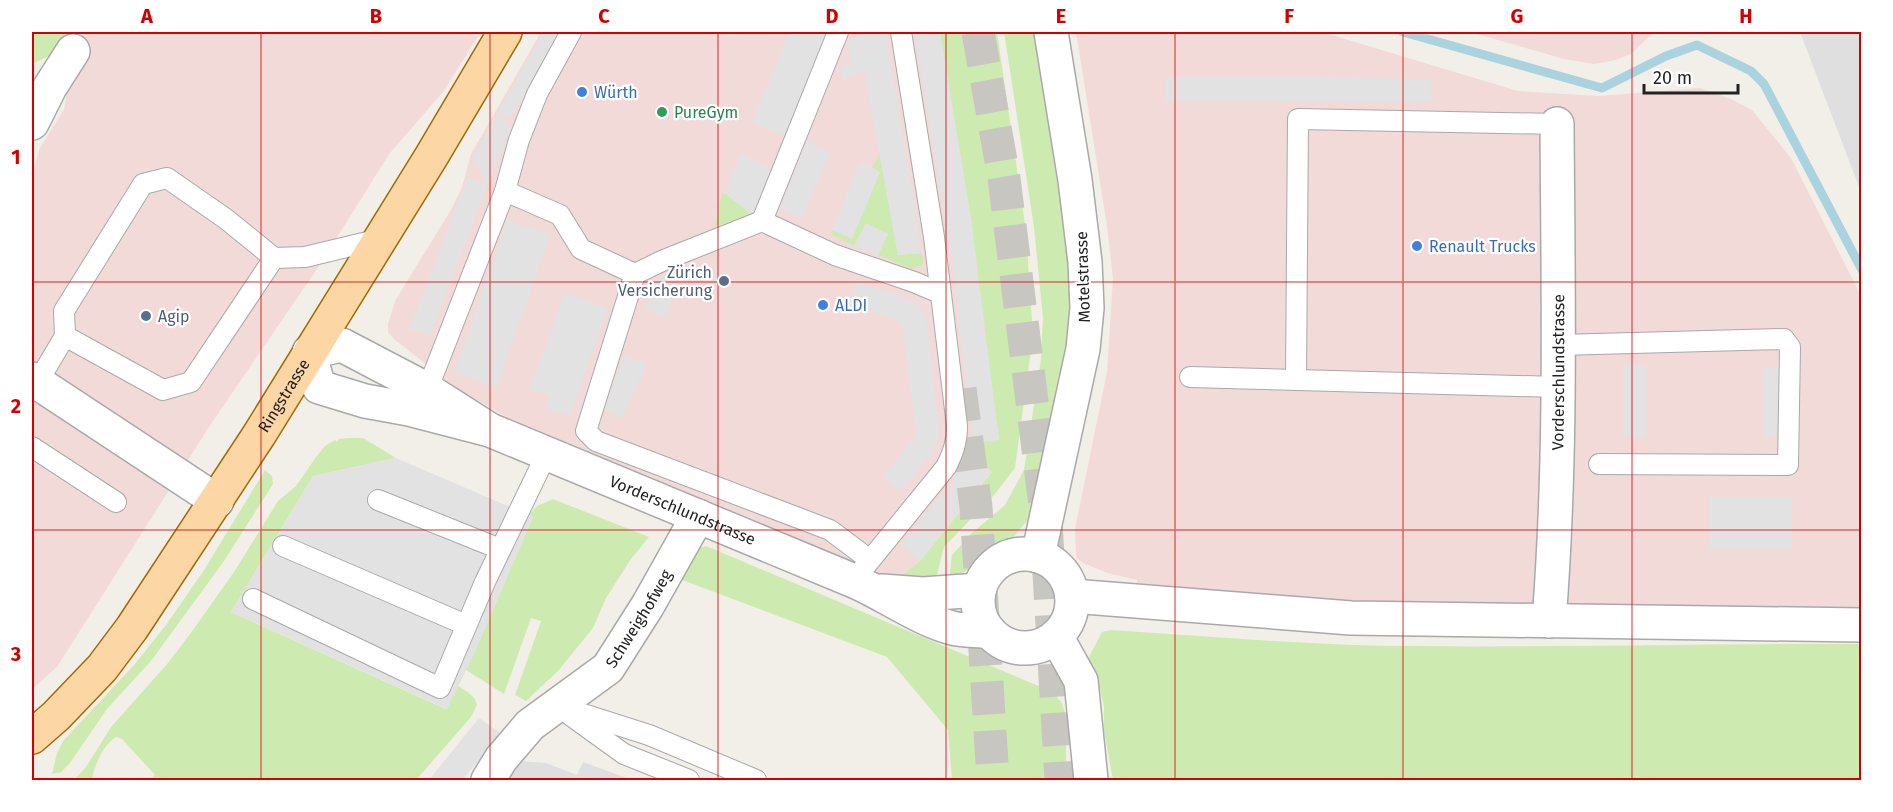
<svg xmlns="http://www.w3.org/2000/svg" width="1893" height="812" font-family="'Fira Sans',sans-serif">
  <style>
    .residential { fill: #e0dfdf }
    .commercial { fill: #f2dad9 }
    .grass { fill: #cdebb0 }
    .parking { fill: #e2e2e2 }
    .lines { fill: none; stroke-linecap: round; stroke-linejoin: round }
    .stream { stroke: #aad3df; stroke-width: 9 }
    .motorway-tunnel { stroke: #c8c6c1; stroke-width: 33; stroke-dasharray: 33 16; stroke-linecap: butt }
    .service-casing { stroke: #a9a9a9; stroke-width: 22 }
    .minor-casing { stroke: #a9a9a9; stroke-width: 36 }
    .tertiary-casing { stroke: #a9a9a9; stroke-width: 36 }
    .primary-casing { stroke: #a06b00; stroke-width: 36 }
    .service { stroke: #fff; stroke-width: 20 }
    .minor { stroke: #fff; stroke-width: 33 }
    .tertiary { stroke: #fff; stroke-width: 33 }
    .primary { stroke: #fcd6a4; stroke-width: 33 }
    .grid { fill: none; stroke: #d40000; stroke-width: 1.5; stroke-opacity: 0.55 }
    .shop-dot { fill: #3f7fe0; stroke: #fff; stroke-width: 2 }
    .leisure-dot { fill: #2e9e5b; stroke: #fff; stroke-width: 2 }
    .service-dot { fill: #5c6f8a; stroke: #fff; stroke-width: 2 }
    .labels { text-anchor: middle; dominant-baseline: central; stroke-width: 4.5; stroke-linejoin: round; paint-order: stroke }
    .shop-label { font-size: 16px; fill: #366cbe; stroke: #fff; text-anchor: start }
    .leisure-label { font-size: 16px; fill: #27864d; stroke: #fff; text-anchor: start }
    .service-label { font-size: 16px; fill: #4e5e75; stroke: #fff; text-anchor: end }
    .street-label { font-size: 16px; fill: #222; stroke: #fff }
    .neatline { fill: none; stroke: #d40000; stroke-width: 2 }
    .grid-label { font-size: 20px; text-anchor: middle; font-weight: bold; fill: #d40000 }
  </style>
  <rect width="100%" height="100%" fill="#f2efe9"/>
  <g class="residential">
    <polygon points="1800,32 1861,32 1861,192"/>
    <polygon points="520,761 546,763 577,775 583,762 632,780 500,780"/>
  </g>
  <g class="commercial">
    <polygon points="84,32 481,32 443,92 390,153 317,269 209,427 57,667 32,689 32,175 40,148 64,109 71,71 81,47"/>
    <polygon points="541,32 940,32 984,313 972,456 920,561 902,575 909,583 874,575 526,428 456,388 394,339 388,332 388,324 395,301 452,208 462,187 471,154"/>
    <polygon points="1076,32 1322,32 1518,91 1598,96 1700,88 1731,99 1752,110 1791,158 1861,296 1861,607 1662,608 1402,605 1135,591 1137,580 1107,573 1083,563 1076,557 1075,529 1107,372 1113,278 1107,226"/>
    <polygon points="1470,32 1654,32 1631,54 1616,60 1594,64 1564,59"/>
  </g>
  <g class="grass">
    <polygon points="32,32 65,32 63,49 32,64"/>
    <polygon points="939,32 997,32 1026,231 1033,335 1015,468 994,495 944,547 935,583 902,575 920,561 992,472 972,456 973,443 999,439"/>
    <polygon points="1004,32 1037,32 1065,213 1074,293 1066,367 1030,517 1012,539 978,564 949,581 952,555 972,533 1005,505 1024,470 1041,359 1043,318 1034,227"/>
    <polygon points="880,154 898,255 922,253 923,265 912,269 878,255 888,234 866,223 854,246 832,235 832,230 852,239 880,172 872,167"/>
    <polygon points="722,193 726,194 753,216 715,226"/>
    <path d="M 348,438 L 363,438 L 396,458 L 313,476 L 231,612 L 446,709 L 458,686 C 466,691 475,695 477,705 L 471,717 L 416,780 L 149,780 L 155,775 L 122,739 L 116,737 C 103,745 94,766 92,780 L 74,780 L 86,767 L 111,727 L 168,663 L 193,630 L 234,572 L 278,501 L 296,486 L 316,457 L 325,446 L 335,440 L 337,442 L 339,439 Z"/>
    <polygon points="265,470 272,476 273,484 224,561 151,661 107,709 70,763 61,772 52,774 57,753 64,740 134,665 166,625 204,570"/>
    <polygon points="553,499 649,537 631,559 606,598 593,628 558,671 526,701 515,695 541,621 531,618 504,694 466,670 533,517 528,515 537,506"/>
    <polygon points="706,546 1053,692 1062,703 1066,717 1066,780 952,780 948,730 887,657 677,578 697,549"/>
    <path d="M 1111,630 C 1191,635 1272,642 1352,645 C 1522,649 1692,643 1861,644 L 1861,780 L 1113,780 L 1104,731 L 1104,706 L 1099,686 L 1088,659 L 1102,632 Z"/>
  </g>
  <g class="parking">
    <polygon points="544,32 559,32 511,118 500,113 511,130 487,186 430,336 410,329 467,178 487,185 473,157"/>
    <polygon points="790,32 823,32 827,35 785,135 752,123"/>
    <polygon points="859,32 886,32 922,253 898,255 864,71 843,80 841,68 851,62 847,40 859,35"/>
    <polygon points="915,32 940,32 971,218 999,440 973,443 951,257"/>
    <polygon points="1166,77 1431,79 1431,102 1165,101"/>
    <polygon points="807,140 830,152 802,218 780,208"/>
    <polygon points="740,153 772,169 753,216 726,194"/>
    <polygon points="860,162 880,172 852,239 832,230"/>
    <polygon points="507,220 550,234 497,387 454,373"/>
    <polygon points="866,223 888,234 878,255 854,246"/>
    <polygon points="658,276 678,284 665,317 645,309"/>
    <polygon points="857,279 918,305 926,316 939,434 938,441 932,453 901,492 883,477 916,435 902,323 848,302"/>
    <polygon points="565,293 608,308 570,416 547,408 551,396 530,389"/>
    <polygon points="625,355 646,364 623,418 603,410"/>
    <polygon points="1623,364 1645,365 1645,437 1623,437"/>
    <rect x="1763" y="367" width="22" height="71"/>
    <polygon points="972,456 992,472 920,561 901,545"/>
    <polygon points="396,458 533,517 475,652 447,709 231,612 313,476"/>
    <rect x="1710" y="497" width="82" height="52"/>
    <polygon points="479,718 500,733 481,758 462,780 429,780"/>
  </g>
  <g class="lines">
    <polyline class="stream" points="1403,32 1602,88 1666,56 1697,45 1751,71 1764,84 1862,270"/>
    <g class="motorway-tunnel">
      <polyline points="978,32 1004,178 1045,505 1061,780"/>
      <polyline points="960,389 976,507 993,780"/>
    </g>
    <g class="service-casing">
      <g id="service">
        <polyline points="838,32 762,221 835,255 914,282 940,293"/>
        <polyline points="505,191 519,140 537,94 571,32"/>
        <polyline points="762,221 664,260 635,274 586,431 596,441 830,530 870,560"/>
        <polyline points="65,336 163,390 191,382 274,258"/>
        <polyline points="1559,345 1784,339 1790,347 1788,465 1599,464"/>
        <polyline points="1190,377 1557,387"/>
        <polyline points="1296,379 1298,119 1557,124"/>
        <polyline points="33,390 65,336 64,311 143,184 167,178 226,219 274,258 305,257 380,239"/>
        <polyline points="420,395 433,375 505,191 560,215 581,249 635,274"/>
        <polyline points="32,447 116,502"/>
        <polyline points="378,500 500,549"/>
        <polyline points="283,546 466,625"/>
        <path d="M 863,569 L 946,467 C 953,453 957,442 957,426 L 934,237 L 901,32"/>
        <polyline points="253,599 440,688 485,582 547,453"/>
        <polyline points="558,706 649,735 756,780"/>
        <polyline points="570,715 624,754 689,780"/>
      </g>
    </g>
    <g class="minor-casing">
      <g id="minor">
        <polyline points="32,123 50,87 73,51"/>
        <polyline points="32,379 217,501"/>
        <polyline points="1038,556 1083,349 1087,308 1085,262 1075,180 1051,32"/>
        <polyline points="1072,596 1351,618 1862,625"/>
        <path id="s1" d="M 1549,621 C 1562,456 1558,289 1557,124"/>
        <path id="s2" d="M 488,780 L 501,759 L 530,725 L 608,668 L 648,605 L 698,516"/>
      </g>
    </g>
    <g class="tertiary-casing">
      <g id="tertiary">
        <path id="s3" d="M 490,430 L 424,388 L 342,345 L 309,352 L 319,387 L 365,401 L 409,409 L 490,430 L 854,581 C 888,596 917,618 952,628 C 964,631 978,630 990,632"/>
        <circle cx="1025" cy="601" r="47"/>
        <polyline points="882,591 923,594 979,590"/>
        <polyline points="1056,636 1081,681 1091,780"/>
      </g>
    </g>
    <g class="primary-casing">
      <g id="primary">
        <path id="s4" d="M 32,737 L 56,716 L 102,668 L 132,628 L 259,435 L 431,157 L 505,32"/>
      </g>
    </g>
    <use href="#service" class="service"/>
    <use href="#minor" class="minor"/>
    <use href="#tertiary" class="tertiary"/>
    <use href="#primary" class="primary"/>
  </g>
  <path class="grid" d="M 261,32 L 261,780M 490,32 L 490,780M 718,32 L 718,780M 946,32 L 946,780M 1175,32 L 1175,780M 1403,32 L 1403,780M 1632,32 L 1632,780M 32,282 L 1862,282M 32,530 L 1862,530"/>
  <g class="shop-dot">
    <circle cx="582" cy="92" r="6"/>
    <circle cx="1417" cy="246" r="6"/>
    <circle cx="823" cy="305" r="6"/>
  </g>
  <circle class="leisure-dot" cx="662" cy="112" r="6"/>
  <g class="service-dot">
    <circle cx="724" cy="281" r="6"/>
    <circle cx="146" cy="316" r="6"/>
  </g>
  <g class="labels">
    <g class="shop-label">
      <text x="594" y="92">Würth</text>
      <text x="1429" y="246">Renault Trucks</text>
      <text x="835" y="305">ALDI</text>
    </g>
    <g class="leisure-label">
      <text x="674" y="112">PureGym</text>
    </g>
    <g class="service-label">
      <text x="712" y="272">Zürich<tspan x="712" dy="18">Versicherung</tspan></text>
      <text x="158" y="316" text-anchor="start">Agip</text>
    </g>
    <g class="street-label">
      <text transform="translate(1083 277) rotate(-92)">Motelstrasse</text>
      <text stroke="none"><textPath href="#s1" startOffset="249">Vorderschlundstrasse</textPath></text>
      <text stroke="none"><textPath href="#s4" startOffset="426">Ringstrasse</textPath></text>
      <text stroke="none"><textPath href="#s3" startOffset="626">Vorderschlundstrasse</textPath></text>
      <text stroke="none"><textPath href="#s2" startOffset="224">Schweighofweg</textPath></text>
    </g>
  </g>
  <rect width="1893" height="812" fill="none" stroke="#ffffff" stroke-width="66"/>
  <path d="M1644 84v9h94v-9" fill="none" stroke="#222222" stroke-width="3"/>
  <text x="1653" y="84" font-size="18" fill="#222222" stroke="#ffffff" stroke-width="4.5" paint-order="stroke">20 m</text>
  <rect x="33" y="33" width="1827" height="746" class="neatline"/>
  <g class="grid-label">
    <text x="147" y="23">A</text>
    <text x="376" y="23">B</text>
    <text x="604" y="23">C</text>
    <text x="832" y="23">D</text>
    <text x="1061" y="23">E</text>
    <text x="1289" y="23">F</text>
    <text x="1517" y="23">G</text>
    <text x="1746" y="23">H</text>
    <text x="16" y="164">1</text>
    <text x="16" y="413">2</text>
    <text x="16" y="661">3</text>
  </g>
</svg>
